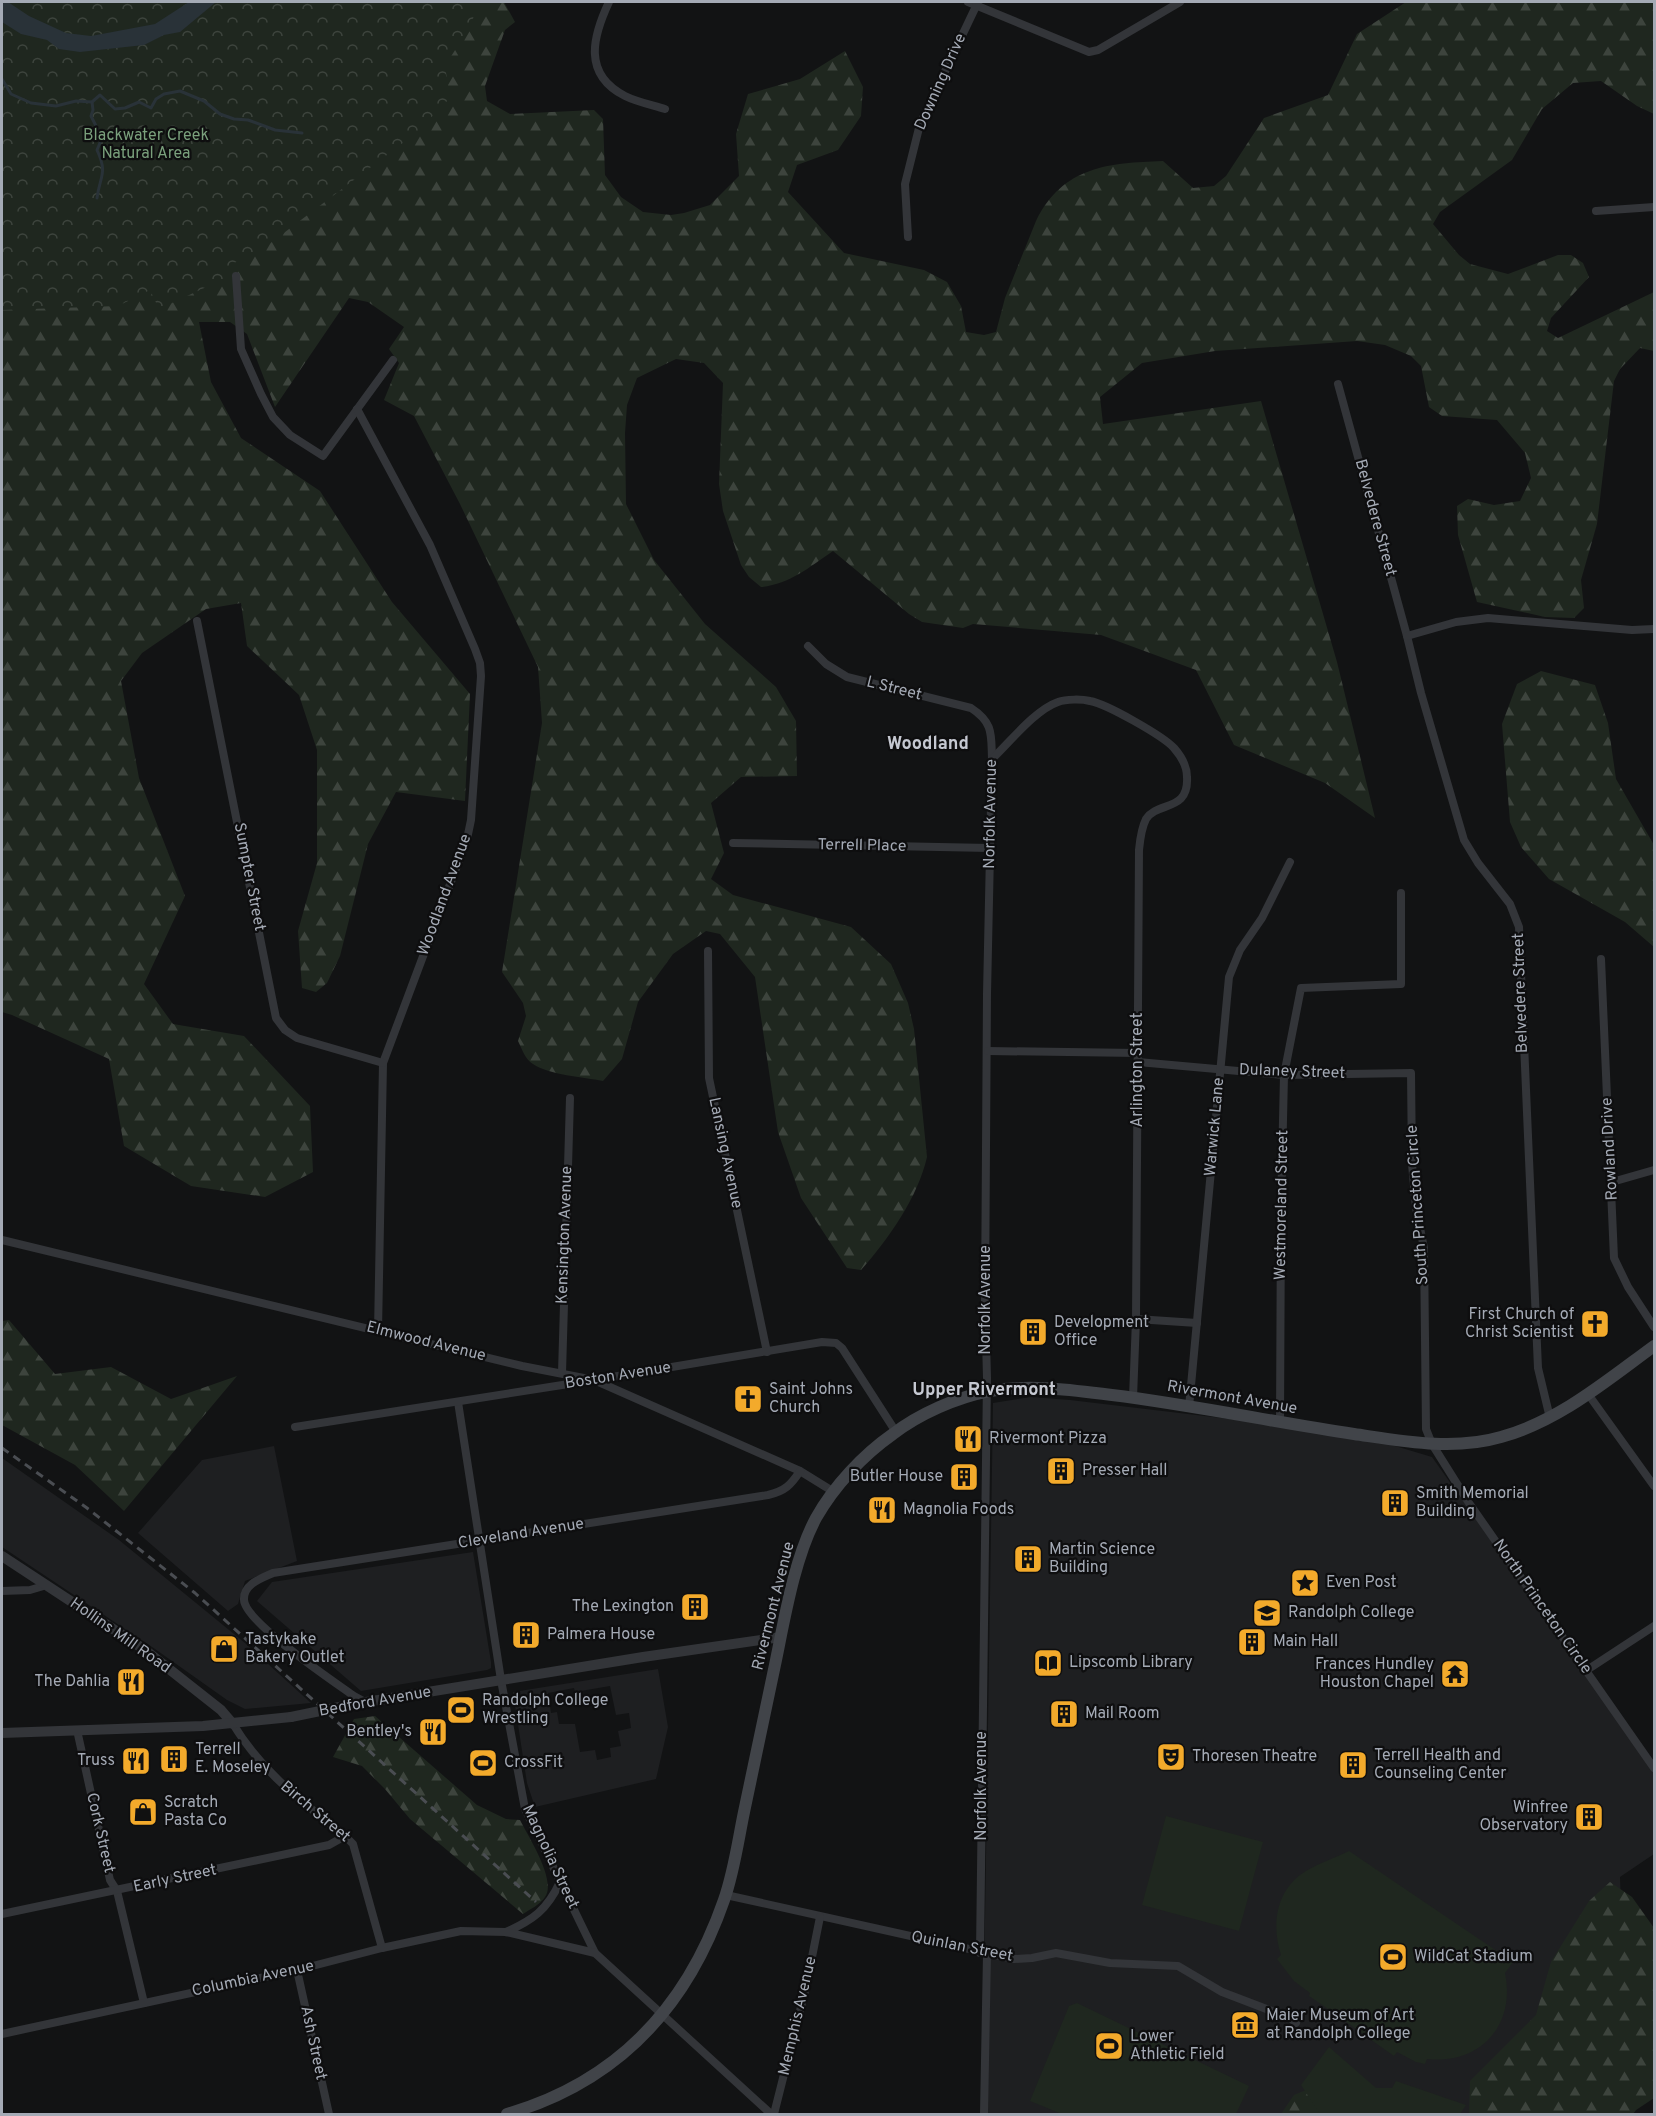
<svg xmlns="http://www.w3.org/2000/svg" width="1656" height="2116" font-family="Overpass,sans-serif">
  <style>
    .built { fill: #1e1f21; fill-rule: evenodd }
    .forest { fill: url(#forest-firs) }
    .park { fill: url(#park-crowns) }
    .garden { fill: #1f271f }
    .water { fill: #293238 }
    .lines { fill: none; stroke-linecap: round; stroke-linejoin: round }
    .stream { stroke: #293238; stroke-width: 3 }
    .minor { stroke: #333539; stroke-width: 8 }
    .tertiary { stroke: #333539; stroke-width: 10 }
    .secondary { stroke: #414449; stroke-width: 12 }
    .rail { stroke: #4a4d52; stroke-width: 3; stroke-dasharray: 8 6; stroke-linecap: butt }
    .tertiary-bridge { stroke: #333539; stroke-width: 10 }
    .labels { text-anchor: middle; dominant-baseline: central; stroke-width: 4.5; stroke-linejoin: round; paint-order: stroke }
    .street-label { font-size: 16px; fill: #a4aab5; stroke: #0e0e0f }
    .park-label { font-size: 16px; fill: #7aa07c; stroke: #0e0e0f }
    .poi-label { font-size: 16px; fill: #a4aab5; stroke: #0e0e0f; text-anchor: start }
    .neighbourhood-label { font-size: 18px; font-weight: bold; fill: #c5c8d1; stroke: #0e0e0f }
  </style>
  <defs>
    <pattern id="forest-firs" width="22" height="20" patternUnits="userSpaceOnUse" patternTransform="scale(1.5)"><rect width="22" height="20" fill="#1f271f"/><path d="M5 1l3.5 6h-7zM16 11l3.5 6h-7z" fill="#3d443d"/></pattern>
    <pattern id="park-crowns" width="20" height="18" patternUnits="userSpaceOnUse" patternTransform="scale(1.5)"><rect width="20" height="18" fill="#1f271f"/><path d="M2 6a3 3 0 1 1 6 0M12 15a3 3 0 1 1 6 0" fill="none" stroke="#3d443d"/></pattern>
  </defs>
  <rect width="100%" height="100%" fill="#121314"/>
  <g class="built">
    <polygon points="1031,1397 1070,1400 1355,1434 1432,1457 1654,1770 1654,1854 1620,1877 1629,2114 982,2114 993,1403"/>
    <polygon points="274,1446 297,1561 245,1581 238,1604 228,1611 138,1533 202,1460"/>
    <polygon points="2,1458 119,1540 245,1643 311,1703 245,1709 227,1700 155,1649 2,1547"/>
    <polygon points="473,1552 491,1662 491,1668 487,1670 361,1691 257,1601 272,1582"/>
    <path d="M 658,1669 L 668,1727 L 656,1779 L 535,1807 L 527,1783 L 513,1692 ZM 610,1686 L 616,1715 L 629,1713 L 631,1728 L 618,1731 L 621,1746 L 610,1748 L 611,1757 L 597,1760 L 595,1750 L 580,1752 L 575,1724 L 559,1724 L 557,1712 L 551,1713 L 548,1693 L 574,1688 L 575,1692 Z"/>
  </g>
  <g class="forest">
    <path d="M 216,2 L 504,2 L 515,22 L 505,30 L 485,86 L 487,101 L 510,114 L 594,110 L 603,119 L 605,175 L 621,197 L 643,212 L 671,215 L 684,213 L 710,205 L 739,176 L 736,134 L 748,94 L 800,79 L 845,51 L 863,87 L 861,116 L 838,150 L 797,165 L 788,192 L 844,253 L 924,270 L 947,282 L 961,306 L 966,332 L 984,335 L 996,332 L 1005,298 L 1036,221 C 1063,166 1109,163 1163,161 L 1193,188 L 1214,186 L 1226,176 L 1264,118 L 1328,95 L 1357,34 L 1406,2 L 1654,2 L 1654,114 L 1637,106 L 1601,81 L 1573,83 L 1542,109 L 1512,160 L 1440,212 L 1433,224 L 1459,255 L 1470,264 L 1508,274 L 1558,255 L 1571,255 L 1583,263 L 1589,277 L 1551,318 L 1547,331 L 1558,338 L 1654,292 L 1654,351 L 1640,348 L 1620,369 L 1614,381 L 1597,524 L 1581,580 L 1584,608 L 1574,618 L 1545,617 L 1477,602 L 1458,535 L 1457,506 L 1468,499 L 1494,505 L 1520,501 L 1531,478 L 1525,453 L 1497,420 L 1442,416 L 1429,407 L 1421,366 L 1411,356 L 1385,345 L 1357,341 L 1215,351 L 1142,363 L 1100,397 L 1103,424 L 1261,401 L 1337,662 L 1375,818 L 1325,783 L 1234,745 L 1196,670 L 1101,635 L 973,624 L 963,628 L 922,622 L 909,614 L 833,551 C 808,568 790,584 761,587 L 749,577 L 741,565 L 723,511 L 719,484 L 723,383 L 704,363 L 676,359 L 637,378 L 627,405 L 625,433 L 626,504 L 654,560 L 705,624 L 776,687 L 796,721 L 797,776 L 741,777 L 711,803 L 724,853 L 711,879 L 733,895 L 851,927 L 891,964 L 908,1003 L 914,1029 L 927,1157 C 918,1197 888,1240 861,1270 L 847,1268 L 801,1198 L 778,1132 L 755,977 L 720,934 L 706,931 L 673,954 L 638,1002 L 622,1059 L 603,1081 C 584,1077 549,1075 533,1064 C 525,1059 522,1049 518,1041 L 526,1016 L 523,1003 L 502,972 L 542,723 L 538,667 L 460,504 L 414,416 L 384,400 L 399,363 L 389,349 L 404,327 L 368,302 L 349,298 L 275,407 L 247,334 L 230,322 L 199,322 L 211,382 L 241,438 L 320,491 L 392,602 L 470,694 L 465,801 L 396,792 L 368,844 L 340,956 L 327,983 L 316,992 L 302,988 L 298,931 L 317,863 L 317,750 L 299,695 L 247,646 L 241,603 L 206,609 L 142,653 L 121,681 L 139,778 L 185,896 L 144,984 L 173,1024 L 244,1036 L 310,1106 L 313,1172 L 265,1197 L 191,1186 L 124,1146 L 109,1059 L 12,1015 L 2,1012 L 2,22 Z"/>
    <polygon points="1541,671 1595,685 1608,723 1616,779 1654,845 1654,947 1625,922 1549,879 1521,847 1510,822 1502,724 1517,684"/>
    <polygon points="9,1320 55,1374 111,1367 171,1399 237,1376 124,1511 75,1465 2,1425 2,1321"/>
    <path d="M 375,1716 L 477,1805 L 506,1819 L 520,1820 C 528,1836 557,1881 545,1897 C 540,1905 530,1909 523,1914 L 410,1819 L 385,1789 L 362,1766 L 333,1757 L 354,1719 Z"/>
    <polygon points="1610,1882 1632,1897 1654,1928 1654,2098 1636,2110 1633,2114 1469,2114 1470,2081 1536,2015 1551,1962 1589,1901"/>
    <polygon points="1306,2090 1339,2114 1281,2114 1294,2095"/>
  </g>
  <polygon class="park" points="2,2 480,2 469,28 445,66 450,98 416,133 252,257 230,264 230,276 159,309 150,290 118,306 2,310"/>
  <g class="garden">
    <polygon points="1166,1816 1263,1842 1239,1931 1142,1905"/>
    <path d="M 1349,1851 L 1513,1962 L 1505,1973 C 1516,2025 1480,2065 1427,2059 L 1425,2064 L 1416,2062 L 1397,2052 L 1394,2056 C 1365,2036 1338,2015 1309,1996 L 1310,1993 L 1294,1981 L 1277,1959 L 1281,1955 C 1271,1925 1276,1889 1306,1871 C 1319,1863 1335,1858 1349,1851 Z"/>
    <polygon points="1077,2003 1249,2086 1236,2114 1062,2114 1030,2101 1069,2006"/>
    <polygon points="1329,2047 1376,2088 1392,2088 1396,2081 1466,2105 1460,2114 1320,2114 1301,2085"/>
  </g>
  <polygon class="water" points="2,2 8,2 29,16 66,33 91,36 155,24 189,2 216,2 180,32 164,35 144,45 80,52 59,49 47,40 21,34 2,22"/>
  <g class="lines">
    <g class="stream">
      <polyline points="2,79 11,94 31,103 56,106 76,101 92,102 100,95 115,109 125,108 139,102 151,108 156,99 164,94 180,91 204,101 220,114 234,119 248,120 275,130 302,133"/>
      <path d="M 92,102 L 93,110 L 91,116 L 102,138 L 97,150 C 108,174 100,175 97,198"/>
    </g>
    <g class="minor">
      <path d="M 609,2 C 593,36 582,74 625,96 C 637,102 652,105 665,109"/>
      <polyline points="968,2 1089,52 1098,50 1180,2"/>
      <polyline points="1596,211 1654,207"/>
      <polyline points="908,237 905,184 920,124 978,2"/>
      <polyline points="236,276 241,349 261,394 273,417 290,435 323,456 393,360"/>
      <polyline points="1338,384 1407,636 1421,693 1464,840 1478,863 1510,904 1519,927 1538,1368 1550,1418"/>
      <polyline points="357,409 430,545 475,649 480,663 481,676 471,820 467,839 383,1063 378,1331"/>
      <polyline points="197,621 276,1018 285,1030 297,1038 383,1063"/>
      <polyline points="1407,636 1456,622 1488,618 1632,630 1654,629"/>
      <path d="M 808,646 L 826,664 L 847,677 L 971,708 C 994,723 991,735 992,759 L 987,994 L 985,1302 L 987,1378 L 980,1953"/>
      <path d="M 992,759 C 1010,742 1035,710 1058,702 C 1066,699 1082,699 1090,701 C 1107,704 1163,736 1174,748 C 1181,756 1187,766 1187,777 C 1189,812 1158,801 1146,819 C 1141,829 1140,840 1139,850 L 1136,1319 L 1133,1398"/>
      <polyline points="733,843 990,848"/>
      <polyline points="708,951 709,1078 767,1352"/>
      <polyline points="1601,959 1614,1258 1628,1287 1654,1327"/>
      <polyline points="988,1051 1138,1053"/>
      <polyline points="1138,1062 1284,1075 1411,1073 1412,1164 1416,1208 1424,1248 1426,1429 1432,1444 1469,1503 1654,1768"/>
      <polyline points="1612,1182 1654,1170"/>
      <polyline points="2,1240 522,1366 594,1380 800,1471 834,1492"/>
      <polyline points="1136,1319 1197,1323"/>
      <polyline points="562,1373 570,1098"/>
      <polyline points="1588,1394 1654,1486"/>
      <polyline points="458,1402 501,1680 525,1809 595,1953"/>
      <polyline points="1189,1407 1229,977 1240,950 1262,918 1290,862"/>
      <polyline points="1280,1423 1281,1210 1284,1075 1301,988 1401,984 1401,893"/>
      <polyline points="295,1427 594,1380 822,1342 836,1343 842,1348 896,1432"/>
      <polyline points="2,1591 30,1590 47,1585"/>
      <polyline points="1587,1670 1654,1626"/>
      <path d="M 365,1702 L 354,1696 C 333,1681 245,1622 244,1600 C 243,1584 262,1578 273,1573 L 768,1495 C 785,1491 791,1485 800,1471"/>
      <path d="M 233,1724 C 263,1773 301,1801 345,1836 L 353,1844 L 382,1948"/>
      <polyline points="77,1730 110,1880 117,1891 144,2003"/>
      <polyline points="726,1895 1014,1959 1032,1958 1056,1953 1110,1963 1178,1966 1222,1992 1290,2018 1296,2023"/>
      <polyline points="2,1914 329,1845 345,1836"/>
      <path d="M 506,1932 C 533,1920 547,1910 560,1882"/>
      <polyline points="297,1970 329,2114"/>
      <polyline points="2,2034 297,1970 382,1948 461,1931 506,1932 595,1953 771,2114"/>
      <polyline points="774,2114 806,1987 820,1917"/>
      <polyline points="984,2114 987,1954"/>
    </g>
    <g class="tertiary">
      <polyline points="2,1556 145,1650 221,1710 233,1724"/>
      <polyline points="354,1704 643,1657 781,1637"/>
      <polyline points="2,1733 203,1726 291,1717"/>
    </g>
    <path class="secondary" d="M 507,2114 C 617,2082 687,2007 724,1900 C 734,1872 738,1841 744,1812 C 755,1761 765,1710 776,1660 C 785,1616 795,1557 816,1518 C 834,1486 863,1455 893,1434 C 919,1414 957,1397 990,1391 C 1031,1384 1071,1390 1112,1395 C 1193,1405 1273,1422 1354,1434 C 1402,1441 1453,1451 1501,1437 C 1559,1421 1606,1381 1654,1346"/>
    <polyline class="rail" points="2,1448 87,1508 195,1593 536,1902"/>
    <polyline class="tertiary-bridge" points="291,1717 354,1704"/>
  </g>
  <defs>
    <g id="church-square" transform="scale(1.5)"><rect x="-9" y="-9" width="18" height="18" rx="4" fill="#f3aa2b" stroke="#0e0e0f"/><path d="M-1.2-6h2.4v3.5h3.3v2.4h-3.3V6h-2.4V-.1h-3.3v-2.4h3.3Z" fill="#111"/></g>
    <g id="building-square" transform="scale(1.5)"><rect x="-9" y="-9" width="18" height="18" rx="4" fill="#f3aa2b" stroke="#0e0e0f"/><path d="M-4-6H4V6H1V3H-1V6H-4ZM-2.5-4.3h1.7v1.8h-1.7ZM.8-4.3h1.7v1.8H.8ZM-2.5-1h1.7V.8h-1.7ZM.8-1h1.7V.8H.8Z" fill="#111"/></g>
    <g id="restaurant-square" transform="scale(1.5)"><rect x="-9" y="-9" width="18" height="18" rx="4" fill="#f3aa2b" stroke="#0e0e0f"/><path d="M-5-6h1v4h1v-4h1v4h1v-4h1v5L-1.5 .5V6h-2V.5L-5-1ZM5-6V6H3V1.5H1.5Q1.5-4 5-6Z" fill="#111"/></g>
    <g id="sight-square" transform="scale(1.5)"><rect x="-9" y="-9" width="18" height="18" rx="4" fill="#f3aa2b" stroke="#0e0e0f"/><path d="M0-6L1.8-2.2L6-1.7L2.9 1.2L3.7 5.4L0 3.3L-3.7 5.4L-2.9 1.2L-6-1.7L-1.8-2.2Z" fill="#111"/></g>
    <g id="university-square" transform="scale(1.5)"><rect x="-9" y="-9" width="18" height="18" rx="4" fill="#f3aa2b" stroke="#0e0e0f"/><path d="M0-5L7-2L0 1L-7-2ZM-4 1L0 2.5L4 1V4Q0 6-4 4Z" fill="#111"/></g>
    <g id="shop-square" transform="scale(1.5)"><rect x="-9" y="-9" width="18" height="18" rx="4" fill="#f3aa2b" stroke="#0e0e0f"/><path d="M-5-2.5h2.3a2.7 3.5 0 0 1 5.4 0H5L5.5 6h-11ZM-1.5-2.5h3a1.5 2.3 0 0 0-3 0Z" fill="#111"/></g>
    <g id="library-square" transform="scale(1.5)"><rect x="-9" y="-9" width="18" height="18" rx="4" fill="#f3aa2b" stroke="#0e0e0f"/><path d="M-6-4Q-3-5.5-.7-3.5V5Q-3 3-6 4ZM6-4Q3-5.5 .7-3.5V5Q3 3 6 4Z" fill="#111"/></g>
    <g id="temple-square" transform="scale(1.5)"><rect x="-9" y="-9" width="18" height="18" rx="4" fill="#f3aa2b" stroke="#0e0e0f"/><path d="M0-6L5-2H3V0L6.5 2.5H4V6H1.5V3h-3V6H-4V2.5H-6.5L-3 0V-2H-5Z" fill="#111"/></g>
    <g id="stadium-square" transform="scale(1.5)"><rect x="-9" y="-9" width="18" height="18" rx="4" fill="#f3aa2b" stroke="#0e0e0f"/><path d="M0-5a6.5 5 0 1 0 0 10a6.5 5 0 1 0 0-10ZM-3.5-1.8h7v3.6h-7Z" fill="#111"/></g>
    <g id="theatre-square" transform="scale(1.5)"><rect x="-9" y="-9" width="18" height="18" rx="4" fill="#f3aa2b" stroke="#0e0e0f"/><path d="M-5-5.5Q0-4 5-5.5V0Q5 5 0 6Q-5 5-5 0ZM-3.3-2.5H-1v1.5H-3.3ZM1-2.5H3.3v1.5H1ZM-2.8 1Q0 5.5 2.8 1Z" fill="#111"/></g>
    <g id="museum-square" transform="scale(1.5)"><rect x="-9" y="-9" width="18" height="18" rx="4" fill="#f3aa2b" stroke="#0e0e0f"/><path d="M0-6L6-3V-2H-6V-3ZM-5-1h2V3h-2ZM-1-1h2V3h-2ZM3-1h2V3H3ZM-6 4H6V6H-6Z" fill="#111"/></g>
  </defs>
  <g fill-rule="evenodd">
    <use href="#church-square" x="1595" y="1324"/>
    <use href="#building-square" x="1033" y="1332"/>
    <use href="#church-square" x="748" y="1399"/>
    <use href="#restaurant-square" x="968" y="1439"/>
    <use href="#building-square" x="1061" y="1471"/>
    <use href="#building-square" x="964" y="1477"/>
    <use href="#building-square" x="1395" y="1503"/>
    <use href="#restaurant-square" x="882" y="1510"/>
    <use href="#building-square" x="1028" y="1559"/>
    <use href="#sight-square" x="1305" y="1583"/>
    <use href="#building-square" x="695" y="1607"/>
    <use href="#university-square" x="1267" y="1613"/>
    <use href="#building-square" x="526" y="1635"/>
    <use href="#building-square" x="1252" y="1642"/>
    <use href="#shop-square" x="224" y="1649"/>
    <use href="#library-square" x="1048" y="1663"/>
    <use href="#temple-square" x="1455" y="1674"/>
    <use href="#restaurant-square" x="131" y="1682"/>
    <use href="#stadium-square" x="461" y="1710"/>
    <use href="#building-square" x="1064" y="1714"/>
    <use href="#restaurant-square" x="433" y="1732"/>
    <use href="#theatre-square" x="1171" y="1757"/>
    <use href="#building-square" x="174" y="1759"/>
    <use href="#restaurant-square" x="136" y="1761"/>
    <use href="#stadium-square" x="483" y="1763"/>
    <use href="#building-square" x="1353" y="1765"/>
    <use href="#shop-square" x="143" y="1812"/>
    <use href="#building-square" x="1589" y="1817"/>
    <use href="#stadium-square" x="1393" y="1957"/>
    <use href="#museum-square" x="1245" y="2025"/>
    <use href="#stadium-square" x="1109" y="2046"/>
  </g>
  <g class="labels">
    <g class="street-label">
      <text transform="translate(941 82) rotate(-66)">Downing Drive</text>
      <text transform="translate(1375 518) rotate(75)">Belvedere Street</text>
      <text transform="translate(894 689) rotate(14)">L Street</text>
      <text transform="translate(991 814) rotate(-89)">Norfolk Avenue</text>
      <text transform="translate(862 846) rotate(1)">Terrell Place</text>
      <text transform="translate(249 877) rotate(79)">Sumpter Street</text>
      <text transform="translate(445 895) rotate(-70)">Woodland Avenue</text>
      <text transform="translate(1521 993) rotate(-92)">Belvedere Street</text>
      <text transform="translate(1138 1070) rotate(-90)">Arlington Street</text>
      <text transform="translate(1292 1072) rotate(2)">Dulaney Street</text>
      <text transform="translate(1215 1127) rotate(-85)">Warwick Lane</text>
      <text transform="translate(1610 1149) rotate(-93)">Rowland Drive</text>
      <text transform="translate(725 1153) rotate(78)">Lansing Avenue</text>
      <text transform="translate(1282 1205) rotate(-89)">Westmoreland Street</text>
      <text transform="translate(1418 1205) rotate(-94)">South Princeton Circle</text>
      <text transform="translate(565 1235) rotate(-88)">Kensington Avenue</text>
      <text transform="translate(986 1300) rotate(-90)">Norfolk Avenue</text>
      <text transform="translate(426 1342) rotate(14)">Elmwood Avenue</text>
      <text transform="translate(618 1376) rotate(-9)">Boston Avenue</text>
      <text transform="translate(1232 1398) rotate(10)">Rivermont Avenue</text>
      <text transform="translate(521 1534) rotate(-9)">Cleveland Avenue</text>
      <text transform="translate(774 1606) rotate(-76)">Rivermont Avenue</text>
      <text transform="translate(1542 1607) rotate(55)">North Princeton Circle</text>
      <text transform="translate(120 1636) rotate(35)">Hollins Mill Road</text>
      <text transform="translate(375 1702) rotate(-10)">Bedford Avenue</text>
      <text transform="translate(982 1786) rotate(-90)">Norfolk Avenue</text>
      <text transform="translate(315 1812) rotate(40)">Birch Street</text>
      <text transform="translate(100 1833) rotate(77)">Cork Street</text>
      <text transform="translate(550 1857) rotate(65)">Magnolia Street</text>
      <text transform="translate(175 1879) rotate(-12)">Early Street</text>
      <text transform="translate(962 1947) rotate(11)">Quinlan Street</text>
      <text transform="translate(253 1979) rotate(-12)">Columbia Avenue</text>
      <text transform="translate(798 2016) rotate(-77)">Memphis Avenue</text>
      <text transform="translate(313 2043) rotate(78)">Ash Street</text>
    </g>
    <g class="park-label">
      <text x="146" y="136">Blackwater Creek<tspan x="146" dy="18">Natural Area</tspan></text>
    </g>
    <g class="poi-label">
      <text x="1574" y="1315" text-anchor="end">First Church of<tspan x="1574" dy="18">Christ Scientist</tspan></text>
      <text x="1054" y="1323">Development<tspan x="1054" dy="18">Office</tspan></text>
      <text x="769" y="1390">Saint Johns<tspan x="769" dy="18">Church</tspan></text>
      <text x="989" y="1439">Rivermont Pizza</text>
      <text x="1082" y="1471">Presser Hall</text>
      <text x="943" y="1477" text-anchor="end">Butler House</text>
      <text x="1416" y="1494">Smith Memorial<tspan x="1416" dy="18">Building</tspan></text>
      <text x="903" y="1510">Magnolia Foods</text>
      <text x="1049" y="1550">Martin Science<tspan x="1049" dy="18">Building</tspan></text>
      <text x="1326" y="1583">Even Post</text>
      <text x="674" y="1607" text-anchor="end">The Lexington</text>
      <text x="1288" y="1613">Randolph College</text>
      <text x="547" y="1635">Palmera House</text>
      <text x="245" y="1640">Tastykake<tspan x="245" dy="18">Bakery Outlet</tspan></text>
      <text x="1273" y="1642">Main Hall</text>
      <text x="1069" y="1663">Lipscomb Library</text>
      <text x="1434" y="1665" text-anchor="end">Frances Hundley<tspan x="1434" dy="18">Houston Chapel</tspan></text>
      <text x="110" y="1682" text-anchor="end">The Dahlia</text>
      <text x="482" y="1701">Randolph College<tspan x="482" dy="18">Wrestling</tspan></text>
      <text x="1085" y="1714">Mail Room</text>
      <text x="412" y="1732" text-anchor="end">Bentley's</text>
      <text x="195" y="1750">Terrell<tspan x="195" dy="18">E. Moseley</tspan></text>
      <text x="1374" y="1756">Terrell Health and<tspan x="1374" dy="18">Counseling Center</tspan></text>
      <text x="1192" y="1757">Thoresen Theatre</text>
      <text x="115" y="1761" text-anchor="end">Truss</text>
      <text x="504" y="1763">CrossFit</text>
      <text x="164" y="1803">Scratch<tspan x="164" dy="18">Pasta Co</tspan></text>
      <text x="1568" y="1808" text-anchor="end">Winfree<tspan x="1568" dy="18">Observatory</tspan></text>
      <text x="1414" y="1957">WildCat Stadium</text>
      <text x="1266" y="2016">Maier Museum of Art<tspan x="1266" dy="18">at Randolph College</tspan></text>
      <text x="1130" y="2037">Lower<tspan x="1130" dy="18">Athletic Field</tspan></text>
    </g>
    <g class="neighbourhood-label">
      <text x="928" y="744">Woodland</text>
      <text x="984" y="1390">Upper Rivermont</text>
    </g>
  </g>
  <rect width="1656" height="2116" fill="none" stroke="#a4aab5" stroke-width="6"/>
</svg>
